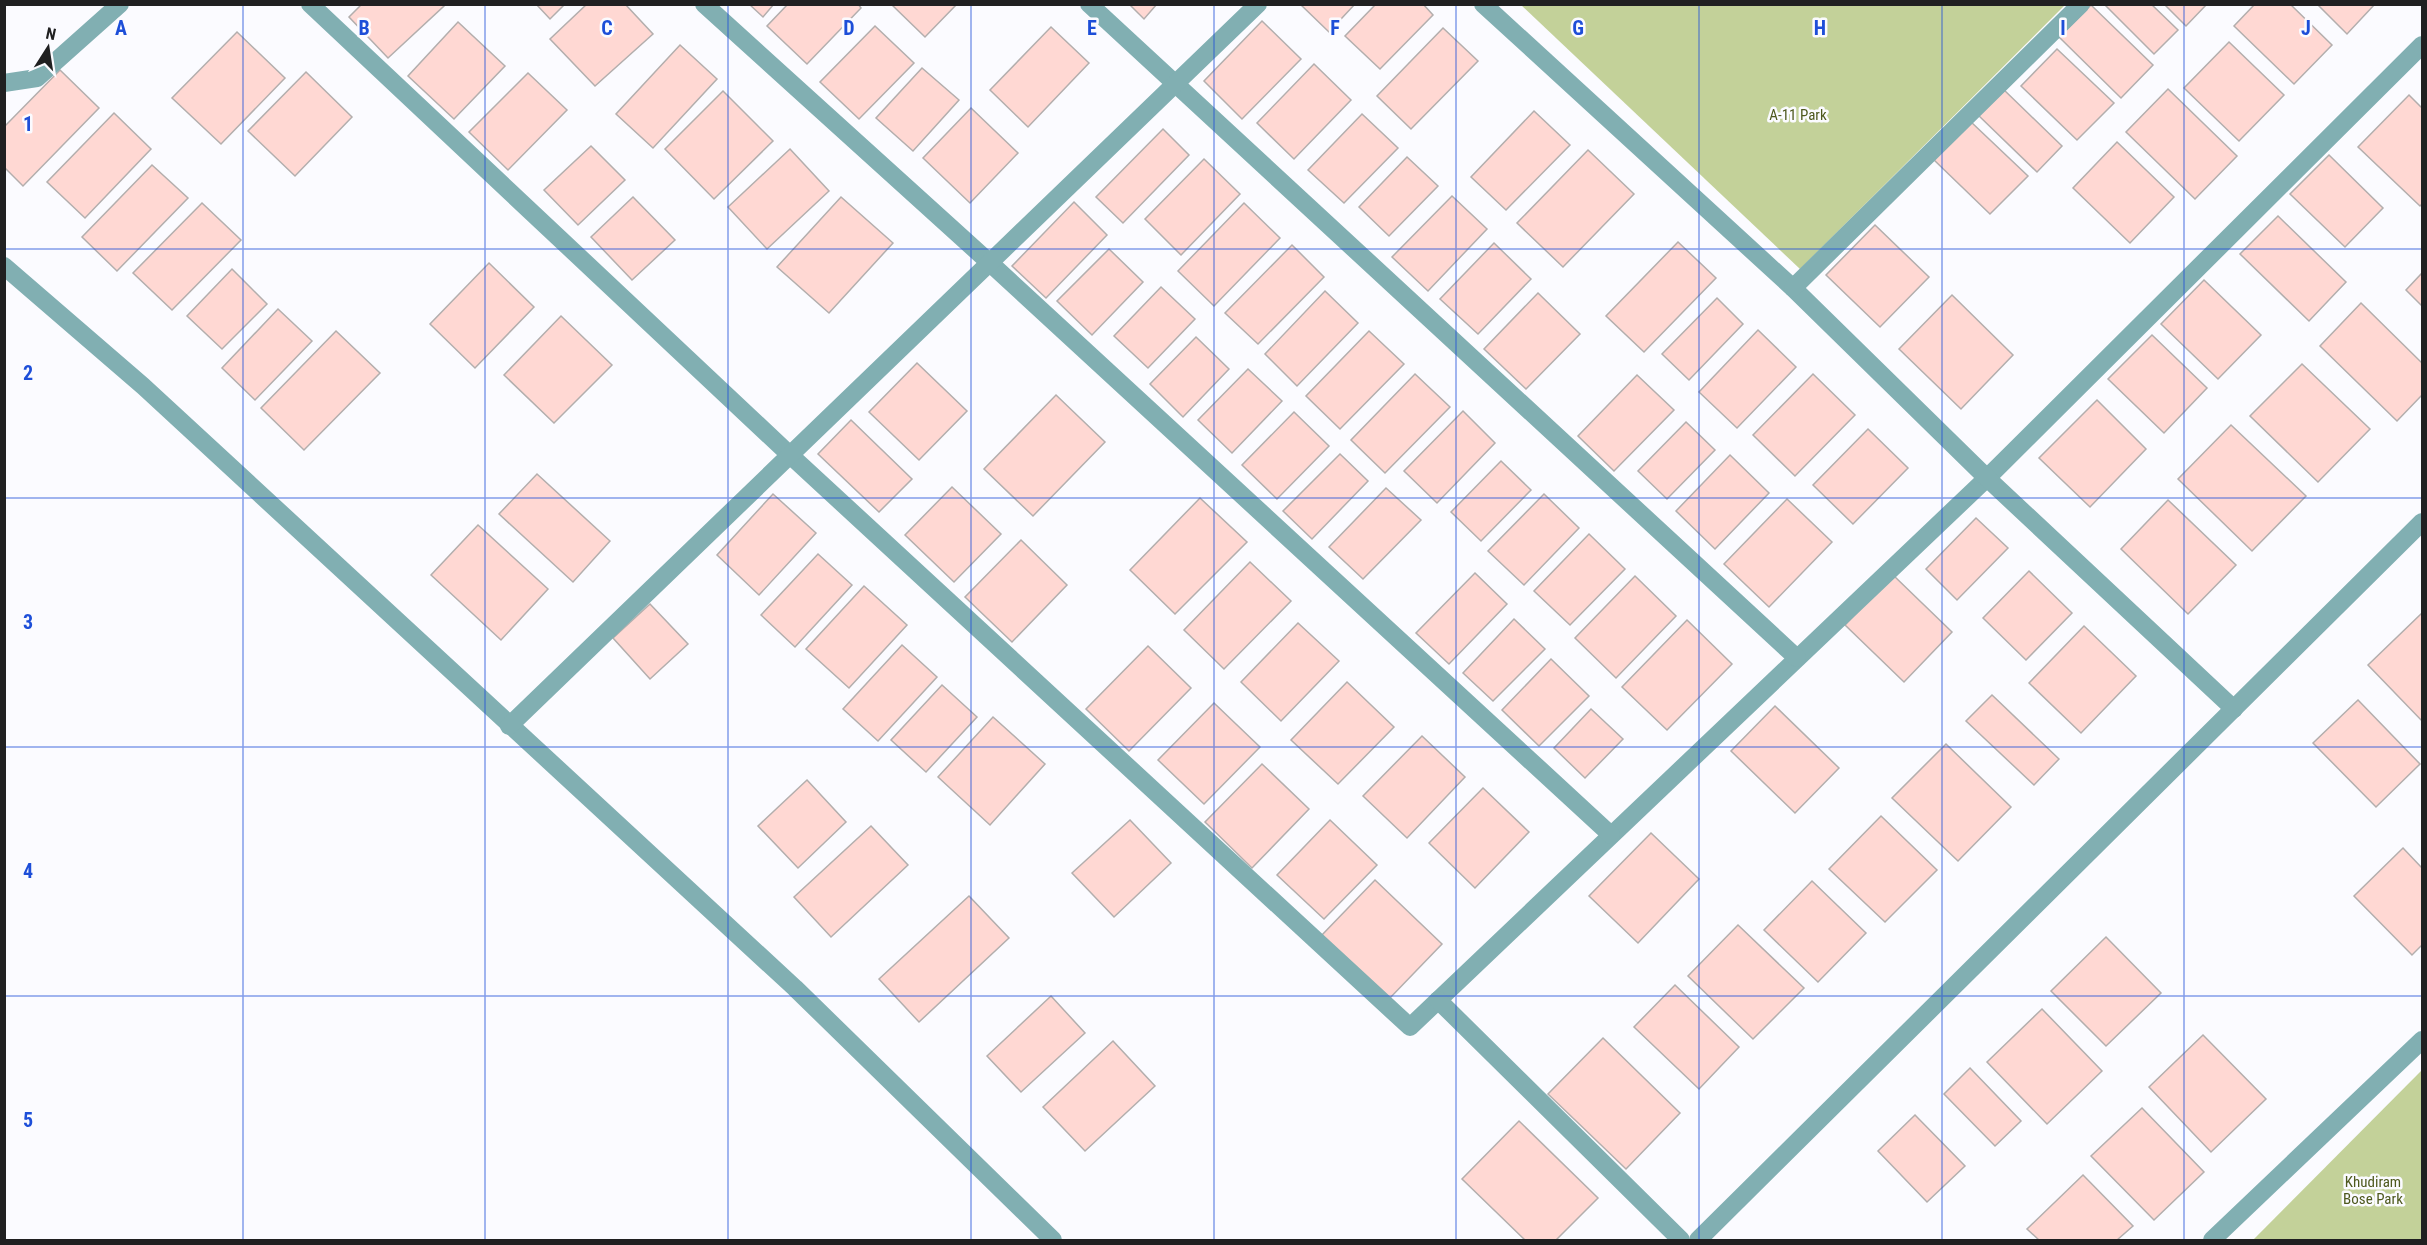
<svg xmlns="http://www.w3.org/2000/svg" width="2427" height="1245" font-family="'Roboto Condensed',sans-serif">
  <style>
    .green { fill: #c3d199 }
    .building { fill: #ffd8d3; stroke: #b3aead; stroke-width: 1.5 }
    .lines { fill: none; stroke-linecap: round; stroke-linejoin: round }
    .minor { stroke: #81afb2; stroke-width: 18 }
    .grid { fill: none; stroke: #1d4ed8; stroke-width: 1.5; stroke-opacity: 0.55 }
    .labels { text-anchor: middle; dominant-baseline: central; stroke-width: 5; stroke-linejoin: round; paint-order: stroke }
    .park-label { font-size: 15px; fill: #4e591e; stroke: #fbfbff }
    .grid-label { font-size: 20px; text-anchor: middle; font-weight: bold; fill: #1d4ed8; stroke: #fbfbff; stroke-width: 5; stroke-linejoin: round; paint-order: stroke }
  </style>
  <rect width="100%" height="100%" fill="#fbfbff"/>
  <g class="green">
    <polygon points="1521,5 2065,5 1800,269"/>
    <polygon points="2422,1070 2422,1240 2253,1240"/>
  </g>
  <g class="building">
    <polygon points="362,4 443,4 444,6 388,58 349,17"/>
    <polygon points="536,4 565,4 550,19"/>
    <polygon points="587,4 625,4 653,34 595,86 550,39"/>
    <polygon points="749,4 774,4 763,17"/>
    <polygon points="788,4 858,4 861,8 807,64 767,26"/>
    <polygon points="891,4 957,4 925,37"/>
    <polygon points="1129,4 1157,4 1144,19"/>
    <polygon points="1300,4 1355,4 1329,32"/>
    <polygon points="1376,4 1423,4 1433,15 1380,69 1345,36"/>
    <polygon points="2104,4 2151,4 2178,30 2154,54"/>
    <polygon points="2164,4 2207,4 2186,26"/>
    <polygon points="2255,4 2290,4 2332,45 2294,84 2234,26"/>
    <polygon points="2317,4 2375,4 2347,34"/>
    <polygon points="2091,5 2153,65 2121,98 2059,37"/>
    <polygon points="1262,21 1301,59 1242,119 1204,81"/>
    <polygon points="458,22 505,66 454,119 408,76"/>
    <polygon points="875,26 914,63 859,119 820,82"/>
    <polygon points="1051,27 1089,63 1028,127 990,90"/>
    <polygon points="1443,28 1478,61 1411,129 1377,96"/>
    <polygon points="237,32 285,78 221,144 172,98"/>
    <polygon points="2229,42 2284,95 2239,141 2184,88"/>
    <polygon points="680,45 717,79 653,148 616,114"/>
    <polygon points="2057,49 2114,103 2077,140 2021,86"/>
    <polygon points="1314,64 1351,100 1294,159 1257,123"/>
    <polygon points="922,68 959,100 913,151 876,118"/>
    <polygon points="60,70 99,108 23,186 4,167 4,127"/>
    <polygon points="306,72 352,117 295,176 248,131"/>
    <polygon points="528,73 567,110 508,170 469,132"/>
    <polygon points="2002,88 2062,146 2037,172 1977,114"/>
    <polygon points="2168,89 2237,156 2195,199 2126,132"/>
    <polygon points="723,91 773,141 714,199 665,149"/>
    <polygon points="2409,95 2422,108 2422,204 2420,206 2358,147"/>
    <polygon points="971,108 1018,153 970,203 923,158"/>
    <polygon points="1534,111 1570,145 1506,210 1471,177"/>
    <polygon points="114,113 151,149 85,218 47,182"/>
    <polygon points="1362,114 1398,148 1344,203 1308,170"/>
    <polygon points="1970,121 2028,176 1990,214 1933,159"/>
    <polygon points="1163,129 1189,155 1123,223 1096,197"/>
    <polygon points="2117,142 2174,197 2130,243 2073,188"/>
    <polygon points="591,146 625,180 578,225 544,190"/>
    <polygon points="790,149 829,191 767,249 728,207"/>
    <polygon points="1588,150 1634,194 1563,267 1517,223"/>
    <polygon points="2329,155 2383,208 2345,247 2290,194"/>
    <polygon points="1407,157 1438,186 1389,236 1359,207"/>
    <polygon points="1204,159 1240,194 1181,255 1145,219"/>
    <polygon points="152,165 188,198 117,271 82,237"/>
    <polygon points="1452,196 1487,229 1428,291 1392,257"/>
    <polygon points="633,197 675,240 632,280 591,237"/>
    <polygon points="841,197 893,243 829,313 777,267"/>
    <polygon points="1074,202 1107,235 1046,298 1012,266"/>
    <polygon points="202,203 241,240 172,310 133,273"/>
    <polygon points="1244,203 1280,238 1214,306 1178,271"/>
    <polygon points="2278,216 2346,282 2309,321 2240,254"/>
    <polygon points="1875,225 1929,277 1880,327 1826,275"/>
    <polygon points="1678,242 1716,278 1644,352 1606,316"/>
    <polygon points="1494,243 1531,279 1478,334 1440,299"/>
    <polygon points="1292,245 1324,277 1258,344 1225,313"/>
    <polygon points="1109,249 1143,282 1092,335 1057,301"/>
    <polygon points="489,263 534,307 475,368 430,324"/>
    <polygon points="232,269 267,304 222,349 187,316"/>
    <polygon points="2422,273 2422,306 2406,290"/>
    <polygon points="2204,280 2261,335 2218,379 2161,324"/>
    <polygon points="1161,287 1195,319 1148,368 1114,336"/>
    <polygon points="1325,291 1358,323 1297,386 1265,354"/>
    <polygon points="1538,293 1580,334 1526,389 1484,349"/>
    <polygon points="1952,295 2013,355 1961,409 1899,349"/>
    <polygon points="1717,298 1743,324 1689,380 1662,354"/>
    <polygon points="2361,303 2422,363 2422,395 2397,421 2320,346"/>
    <polygon points="278,309 312,341 255,400 222,368"/>
    <polygon points="561,316 612,365 554,423 504,375"/>
    <polygon points="1758,330 1796,367 1737,428 1699,392"/>
    <polygon points="336,331 380,373 304,450 261,408"/>
    <polygon points="1369,331 1404,364 1340,429 1306,396"/>
    <polygon points="2152,335 2207,388 2164,433 2108,379"/>
    <polygon points="1196,337 1229,369 1183,417 1150,384"/>
    <polygon points="917,363 967,411 919,460 869,412"/>
    <polygon points="2302,364 2370,429 2318,482 2250,416"/>
    <polygon points="1248,369 1282,401 1232,453 1198,420"/>
    <polygon points="1415,374 1450,407 1385,473 1351,440"/>
    <polygon points="1813,374 1855,415 1795,476 1753,435"/>
    <polygon points="1637,375 1674,410 1614,471 1578,436"/>
    <polygon points="1056,395 1105,442 1033,516 984,469"/>
    <polygon points="2097,400 2146,449 2090,507 2039,458"/>
    <polygon points="1463,411 1495,443 1437,503 1404,471"/>
    <polygon points="1294,412 1329,446 1277,499 1242,465"/>
    <polygon points="851,420 912,479 879,512 818,454"/>
    <polygon points="1686,422 1715,450 1667,499 1638,471"/>
    <polygon points="2231,425 2306,496 2252,551 2178,479"/>
    <polygon points="1868,429 1908,468 1853,524 1813,485"/>
    <polygon points="1340,454 1368,481 1312,539 1283,511"/>
    <polygon points="1730,455 1769,493 1715,549 1676,511"/>
    <polygon points="1501,461 1531,490 1481,541 1451,512"/>
    <polygon points="537,474 610,541 573,582 499,514"/>
    <polygon points="952,487 1001,534 954,582 905,535"/>
    <polygon points="1386,488 1421,520 1363,579 1329,547"/>
    <polygon points="773,494 816,533 759,595 717,555"/>
    <polygon points="1544,494 1579,528 1524,585 1488,551"/>
    <polygon points="1200,498 1247,542 1175,614 1130,570"/>
    <polygon points="1787,499 1832,542 1769,607 1724,564"/>
    <polygon points="2168,500 2236,565 2188,614 2121,549"/>
    <polygon points="1976,518 2008,548 1957,600 1926,569"/>
    <polygon points="478,525 548,589 501,640 431,575"/>
    <polygon points="1589,534 1625,569 1570,625 1534,591"/>
    <polygon points="1021,540 1067,585 1012,642 965,597"/>
    <polygon points="818,554 852,585 795,647 761,615"/>
    <polygon points="1250,562 1291,601 1224,669 1184,630"/>
    <polygon points="2029,571 2072,613 2026,660 1983,618"/>
    <polygon points="1475,573 1507,604 1449,664 1416,633"/>
    <polygon points="1893,575 1952,632 1904,682 1845,625"/>
    <polygon points="1635,576 1676,616 1616,678 1575,638"/>
    <polygon points="864,586 907,625 849,688 806,649"/>
    <polygon points="650,604 688,644 650,679 613,638"/>
    <polygon points="2422,613 2422,721 2368,665"/>
    <polygon points="1514,619 1545,649 1493,701 1463,673"/>
    <polygon points="1687,620 1732,664 1667,730 1622,687"/>
    <polygon points="1298,623 1339,661 1281,721 1241,682"/>
    <polygon points="2084,626 2136,676 2081,733 2029,683"/>
    <polygon points="902,645 937,677 878,741 843,709"/>
    <polygon points="1148,646 1191,688 1129,751 1086,709"/>
    <polygon points="1551,659 1589,696 1539,746 1502,710"/>
    <polygon points="1347,682 1394,727 1338,784 1291,740"/>
    <polygon points="942,685 977,717 926,772 891,740"/>
    <polygon points="1992,695 2059,759 2034,785 1966,721"/>
    <polygon points="2358,700 2420,764 2376,807 2313,743"/>
    <polygon points="1214,703 1260,747 1204,804 1158,760"/>
    <polygon points="1775,706 1839,768 1795,813 1731,751"/>
    <polygon points="1591,709 1623,739 1585,778 1554,748"/>
    <polygon points="993,717 1045,764 990,825 938,777"/>
    <polygon points="1422,736 1465,777 1407,838 1363,796"/>
    <polygon points="1946,744 2011,807 1958,861 1892,798"/>
    <polygon points="1262,764 1309,809 1252,868 1205,822"/>
    <polygon points="807,780 846,822 798,868 758,826"/>
    <polygon points="1483,788 1529,832 1475,888 1429,843"/>
    <polygon points="1881,816 1937,870 1885,922 1829,869"/>
    <polygon points="1130,820 1171,863 1114,917 1072,873"/>
    <polygon points="1330,820 1377,865 1324,919 1277,875"/>
    <polygon points="871,826 908,865 831,937 794,897"/>
    <polygon points="1651,833 1699,879 1638,943 1589,896"/>
    <polygon points="2403,848 2422,868 2422,945 2412,955 2354,896"/>
    <polygon points="1375,880 1442,944 1388,1000 1321,936"/>
    <polygon points="1812,881 1866,933 1818,982 1764,930"/>
    <polygon points="969,896 1009,938 919,1022 879,979"/>
    <polygon points="1738,925 1804,988 1753,1039 1688,976"/>
    <polygon points="2106,937 2161,993 2106,1046 2051,991"/>
    <polygon points="1675,985 1739,1047 1699,1089 1634,1027"/>
    <polygon points="1051,996 1085,1033 1021,1092 987,1056"/>
    <polygon points="2042,1009 2102,1071 2047,1124 1987,1062"/>
    <polygon points="2203,1035 2266,1099 2211,1152 2149,1087"/>
    <polygon points="1603,1038 1680,1113 1626,1169 1548,1094"/>
    <polygon points="1113,1041 1155,1086 1085,1151 1043,1107"/>
    <polygon points="1970,1068 2021,1121 1995,1146 1944,1094"/>
    <polygon points="2142,1108 2204,1172 2154,1220 2091,1156"/>
    <polygon points="1915,1115 1965,1166 1927,1202 1878,1151"/>
    <polygon points="1519,1121 1598,1198 1556,1240 1525,1240 1462,1179"/>
    <polygon points="2083,1175 2133,1226 2117,1240 2039,1240 2027,1229"/>
  </g>
  <g class="lines">
    <g class="minor">
      <polyline points="310,4 790,455 1410,1027 1987,478 2422,45"/>
      <polyline points="704,4 990,263 1611,835"/>
      <polyline points="1089,4 1797,658"/>
      <polyline points="1483,4 1793,288 1987,478 2234,709"/>
      <polyline points="4,83 37,78 120,4"/>
      <polyline points="4,266 143,386 795,988 1053,1240"/>
      <polyline points="1793,288 2081,4"/>
      <polyline points="509,726 1258,4"/>
      <polyline points="1438,1000 1681,1240"/>
      <polyline points="1698,1240 2422,522"/>
      <polyline points="2212,1240 2422,1040"/>
    </g>
  </g>
  <path class="grid" d="M 243,4 L 243,1240M 485,4 L 485,1240M 728,4 L 728,1240M 971,4 L 971,1240M 1214,4 L 1214,1240M 1456,4 L 1456,1240M 1699,4 L 1699,1240M 1942,4 L 1942,1240M 2184,4 L 2184,1240M 4,249 L 2422,249M 4,498 L 2422,498M 4,747 L 2422,747M 4,996 L 2422,996"/>
  <g class="labels">
    <g class="park-label">
      <text x="1798" y="115">A-11 Park</text>
      <text x="2373" y="1182">Khudiram<tspan x="2373" dy="17">Bose Park</tspan></text>
    </g>
  </g>
  <g class="grid-label">
    <text x="121" y="35">A</text>
    <text x="364" y="35">B</text>
    <text x="607" y="35">C</text>
    <text x="849" y="35">D</text>
    <text x="1092" y="35">E</text>
    <text x="1335" y="35">F</text>
    <text x="1578" y="35">G</text>
    <text x="1820" y="35">H</text>
    <text x="2063" y="35">I</text>
    <text x="2306" y="35">J</text>
    <text x="28" y="131">1</text>
    <text x="28" y="380">2</text>
    <text x="28" y="629">3</text>
    <text x="28" y="878">4</text>
    <text x="28" y="1127">5</text>
  </g>
  <rect width="2427" height="1245" fill="none" stroke="#202021" stroke-width="12"/>
  <g transform="translate(48 48) rotate(12)" stroke="#fbfbff" stroke-width="4.5" paint-order="stroke">
  <path d="M0-4.5L10 22L0 15L-10 22Z" fill="#202021"/>
  <text y="-9" font-size="16" font-weight="bold" text-anchor="middle" fill="#202021">N</text>
  </g>
</svg>
